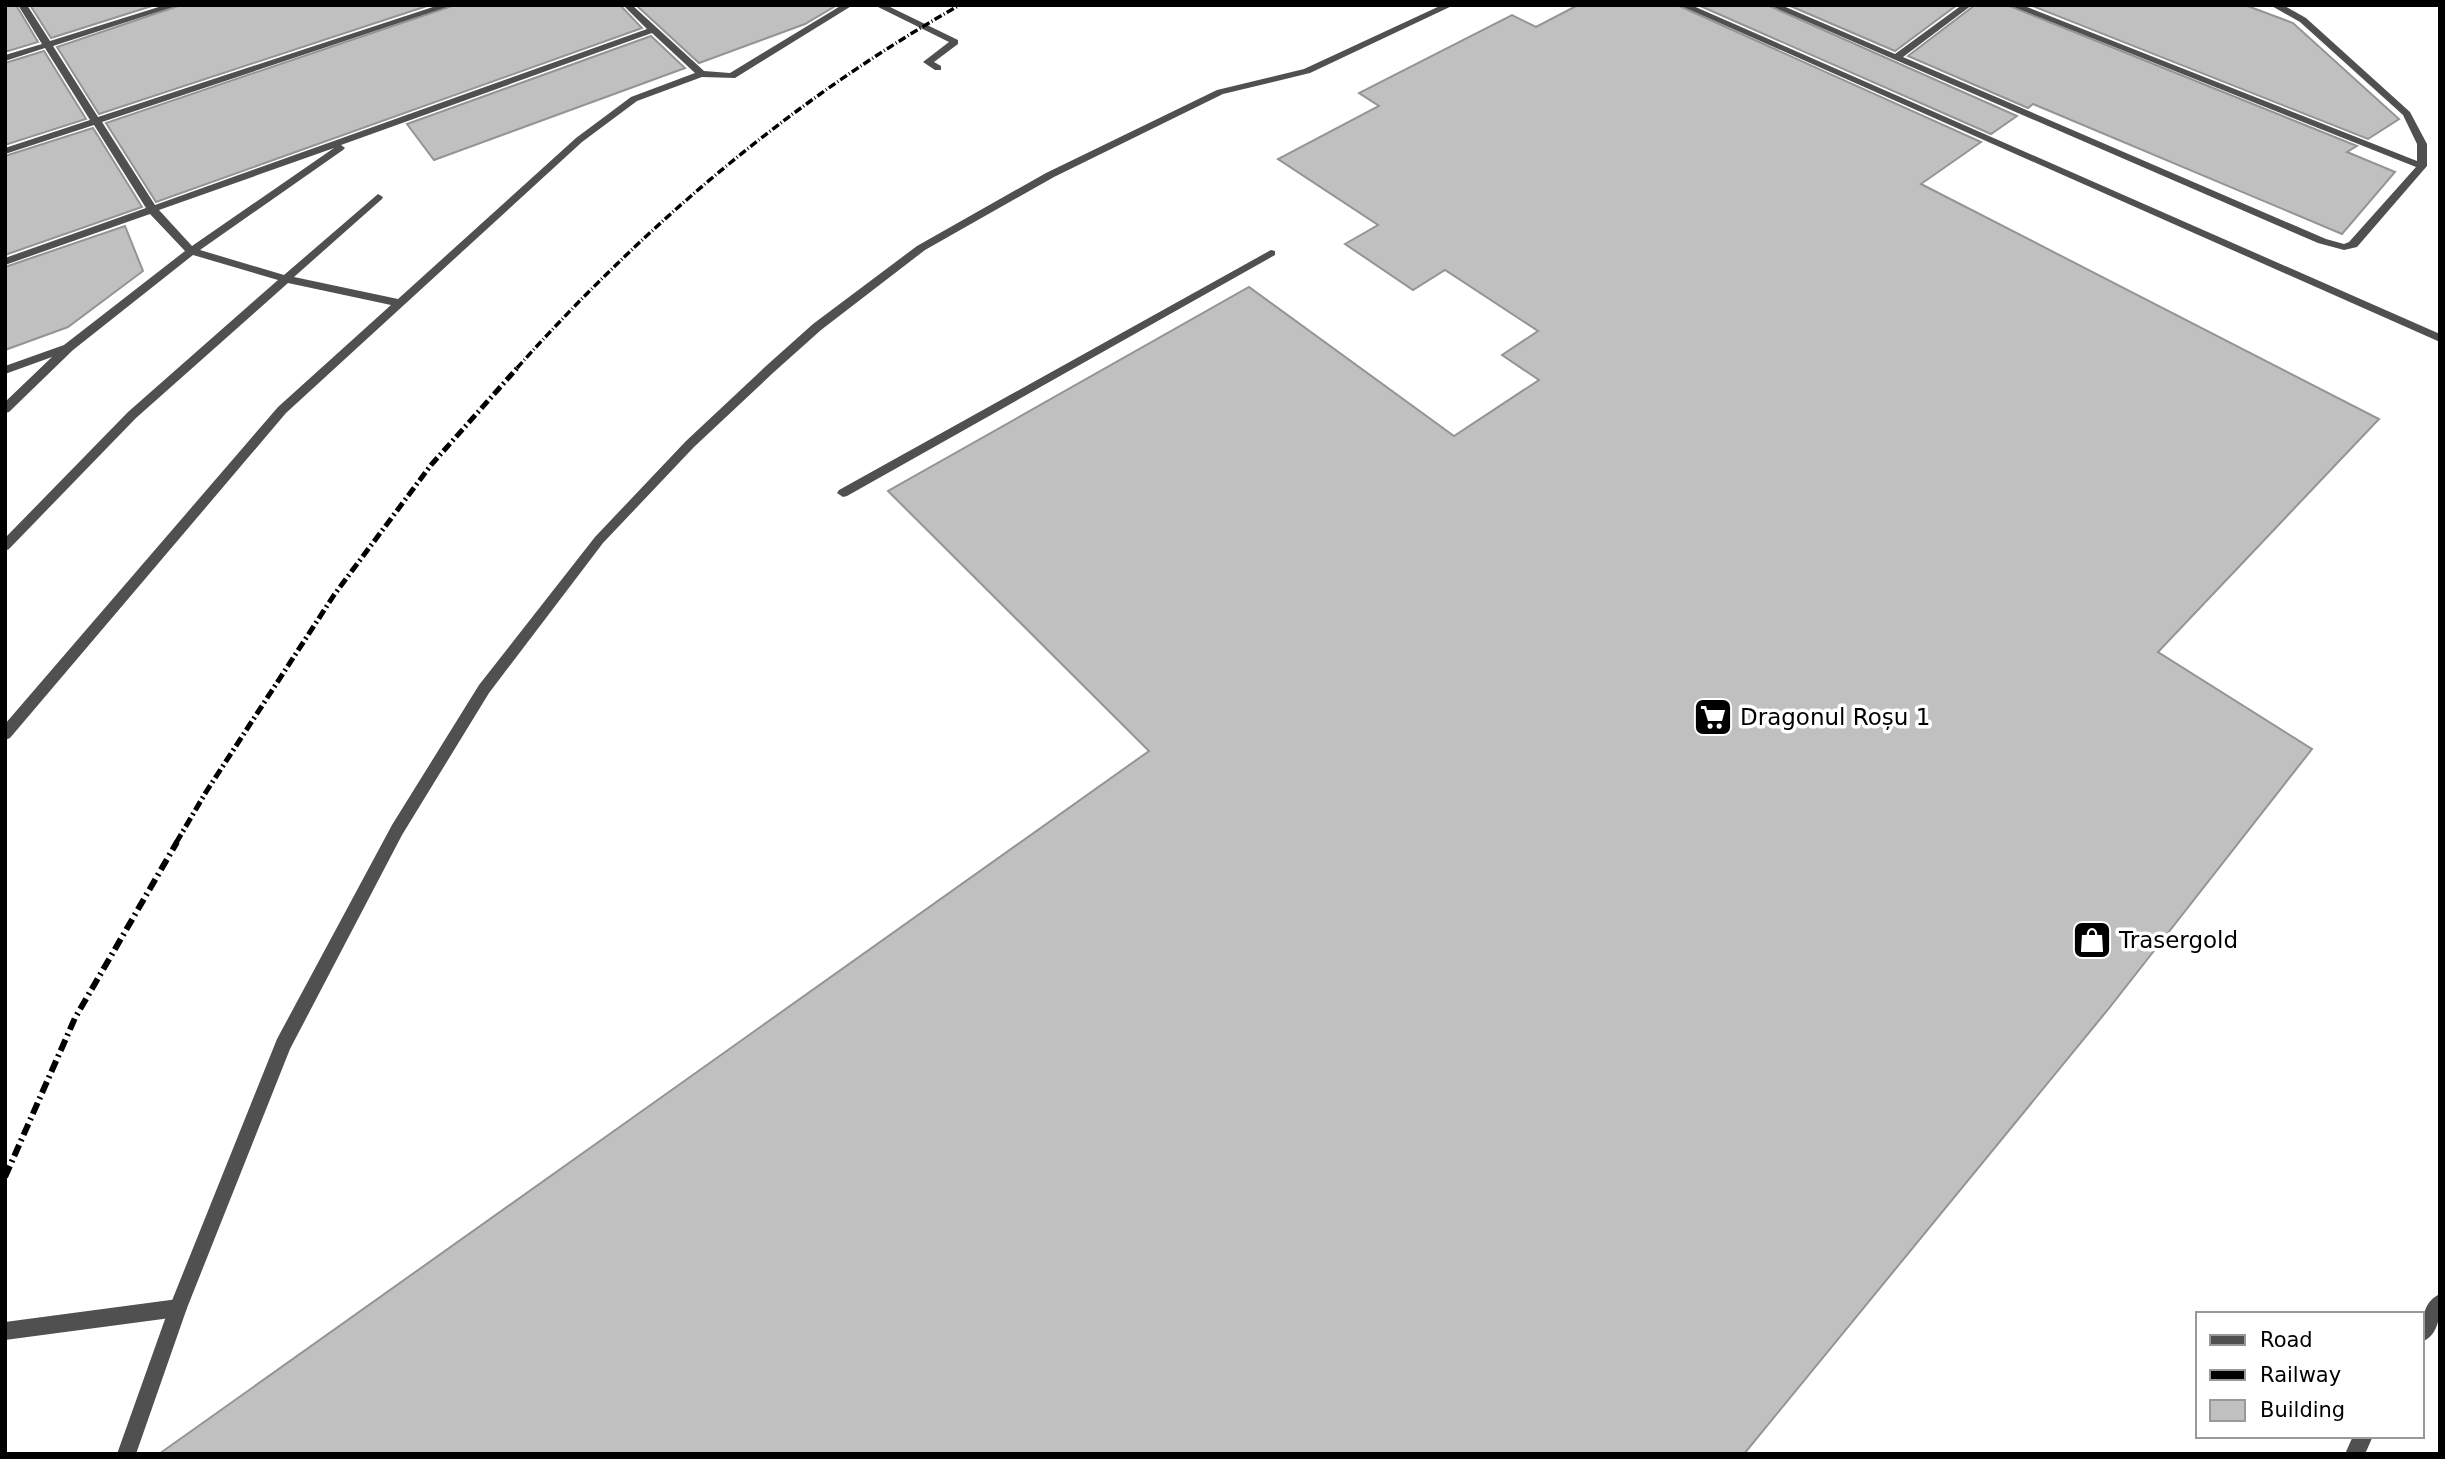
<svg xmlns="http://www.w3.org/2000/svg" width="2445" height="1459" font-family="'DejaVu Sans',sans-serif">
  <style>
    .building { fill: #c0c0c0; stroke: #949494; stroke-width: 2 }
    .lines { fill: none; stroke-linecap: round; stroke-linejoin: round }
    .lane { fill: #505050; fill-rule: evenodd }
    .street { fill: #505050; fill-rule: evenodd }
    .rail-far2 { stroke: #000; stroke-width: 3.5; stroke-dasharray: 8 2.5 1 2.5; stroke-linecap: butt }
    .rail-far1 { stroke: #000; stroke-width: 5; stroke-dasharray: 10 3.5 2 3.5; stroke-linecap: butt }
    .rail { stroke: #000; stroke-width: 6; stroke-dasharray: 12 4.5 2 4.5; stroke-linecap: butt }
    .labels { text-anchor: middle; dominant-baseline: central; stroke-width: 7; stroke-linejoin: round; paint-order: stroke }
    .poi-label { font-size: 23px; fill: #000; stroke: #fff; text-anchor: start }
  </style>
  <rect width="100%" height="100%" fill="#fff"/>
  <g class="building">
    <polygon points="5,5 16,5 38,42 5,52"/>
    <polygon points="30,5 155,5 51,38"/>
    <polygon points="181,5 430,5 99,114 57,47"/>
    <polygon points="455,5 620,5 642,28 156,202 106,123"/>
    <polygon points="636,5 837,5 805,24 699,63"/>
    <polygon points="1578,5 1677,5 1981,142 1921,184 2379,419 2158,652 2312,749 2110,1007 1744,1454 159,1454 1149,751 888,491 1249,287 1454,436 1539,380 1502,355 1538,331 1445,270 1413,290 1345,244 1378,225 1278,159 1379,106 1359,93 1512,15 1536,27"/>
    <polygon points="1698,5 1767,5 2017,116 1991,134"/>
    <polygon points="1788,5 1957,5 1895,51"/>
    <polygon points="1975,5 2007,5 2357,146 2347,152 2395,172 2342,234 2033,104 2028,108 1908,56"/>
    <polygon points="2030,5 2245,5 2293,23 2399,119 2368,139"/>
    <polygon points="651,36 685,68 434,160 407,124"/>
    <polygon points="44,51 86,119 5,145 5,63"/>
    <polygon points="93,128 142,207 5,255 5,156"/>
    <polygon points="125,226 143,271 68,327 5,350 5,267"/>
  </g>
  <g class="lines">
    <g class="lane">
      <path d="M 18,5 L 27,5 L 50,41 L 165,5 L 179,5 L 53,46 L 98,117 L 439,5 L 453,5 L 102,122 L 155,205 L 647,29 L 623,5 L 632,5 L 704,71 L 730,73 L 842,5 L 853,5 L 735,78 L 702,77 L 637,101 L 582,142 L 286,413 L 10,738 L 5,740 L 5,724 L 278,407 L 391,305 L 288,283 L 136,418 L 9,549 L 5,551 L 5,538 L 128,412 L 278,280 L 193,255 L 73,350 L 9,412 L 5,413 L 5,402 L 52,357 L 5,374 L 5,366 L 64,345 L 185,251 L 150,214 L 5,265 L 5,258 L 146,208 L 94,125 L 5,154 L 5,148 L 90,120 L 45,48 L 5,61 L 5,55 L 42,44 ZM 652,33 L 695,73 L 631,97 L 576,138 L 398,299 L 294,277 L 382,199 L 383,197 L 378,194 L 284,275 L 200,250 L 343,150 L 345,148 L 341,145 ZM 334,148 L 192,246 L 159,210 Z"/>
      <polygon points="1679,5 1691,5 2440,334 2440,342"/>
      <polygon points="1769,5 1781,5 1895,54 1962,5 1972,5 1903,57 2326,239 2344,244 2349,242 2416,167 2009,5 2022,5 2417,161 2417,144 2403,115 2300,22 2270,5 2283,5 2306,18 2410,112 2427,144 2427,166 2357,247 2344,250 2318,243"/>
      <polygon points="1271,250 1275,251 1275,255 847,496 843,497 837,493 839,490"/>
      <path d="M 2440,1294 C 2440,1311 2441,1334 2422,1342 C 2422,1325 2421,1302 2440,1294 Z"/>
      <polygon points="178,1299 184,1302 187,1308 184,1314 178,1317 5,1340 5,1322"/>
      <polygon points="2353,1436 2373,1436 2365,1454 2345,1454"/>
    </g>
    <g class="street">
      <polygon points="874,5 886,5 958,40 958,44 934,62 941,66 941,70 935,70 923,62 949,42"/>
      <polygon points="1442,5 1454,5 1310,73 1223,94 1054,177 925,250 821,330 774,372 694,447 603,543 489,693 402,835 290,1049 187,1308 136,1454 117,1454 169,1308 277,1039 392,825 479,685 595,537 686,441 766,366 813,324 917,246 1046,173 1217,90 1304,69"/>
    </g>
    <path class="rail-far2" d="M 517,368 C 645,225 793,99 960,5"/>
    <polyline class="rail-far1" points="176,843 206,792 334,595 431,465 519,366"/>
    <polyline class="rail" points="5,1177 75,1018 177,842"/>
  </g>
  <defs>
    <g id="supermarket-square" transform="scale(2.0125)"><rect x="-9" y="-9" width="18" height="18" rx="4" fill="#000" stroke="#fff"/><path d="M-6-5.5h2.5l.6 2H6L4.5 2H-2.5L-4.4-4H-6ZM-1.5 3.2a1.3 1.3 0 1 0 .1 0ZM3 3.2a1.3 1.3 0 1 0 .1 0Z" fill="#fff"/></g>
    <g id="shop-square" transform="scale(2.0125)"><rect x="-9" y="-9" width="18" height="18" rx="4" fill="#000" stroke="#fff"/><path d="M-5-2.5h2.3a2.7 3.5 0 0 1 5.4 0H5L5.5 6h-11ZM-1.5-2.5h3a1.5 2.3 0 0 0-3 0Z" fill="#fff"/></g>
  </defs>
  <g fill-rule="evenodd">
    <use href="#supermarket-square" x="1713" y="717"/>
    <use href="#shop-square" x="2092" y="940"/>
  </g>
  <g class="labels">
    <g class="poi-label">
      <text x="1740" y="717">Dragonul Roșu 1</text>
      <text x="2119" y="940">Trasergold</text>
    </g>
  </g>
  <rect width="2445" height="1459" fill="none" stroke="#000000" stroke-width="14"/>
  <rect x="2196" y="1312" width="228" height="126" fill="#ffffff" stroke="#999999" stroke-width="2"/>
  <rect x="2210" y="1335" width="35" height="10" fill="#505050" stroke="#999999" stroke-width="2"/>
  <text x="2260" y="1347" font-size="21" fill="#000000">Road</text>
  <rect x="2210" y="1370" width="35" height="10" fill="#000000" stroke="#999999" stroke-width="2"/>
  <text x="2260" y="1382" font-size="21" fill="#000000">Railway</text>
  <rect x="2210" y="1400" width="35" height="21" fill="#c0c0c0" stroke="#999999" stroke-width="2"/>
  <text x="2260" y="1417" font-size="21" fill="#000000">Building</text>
</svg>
